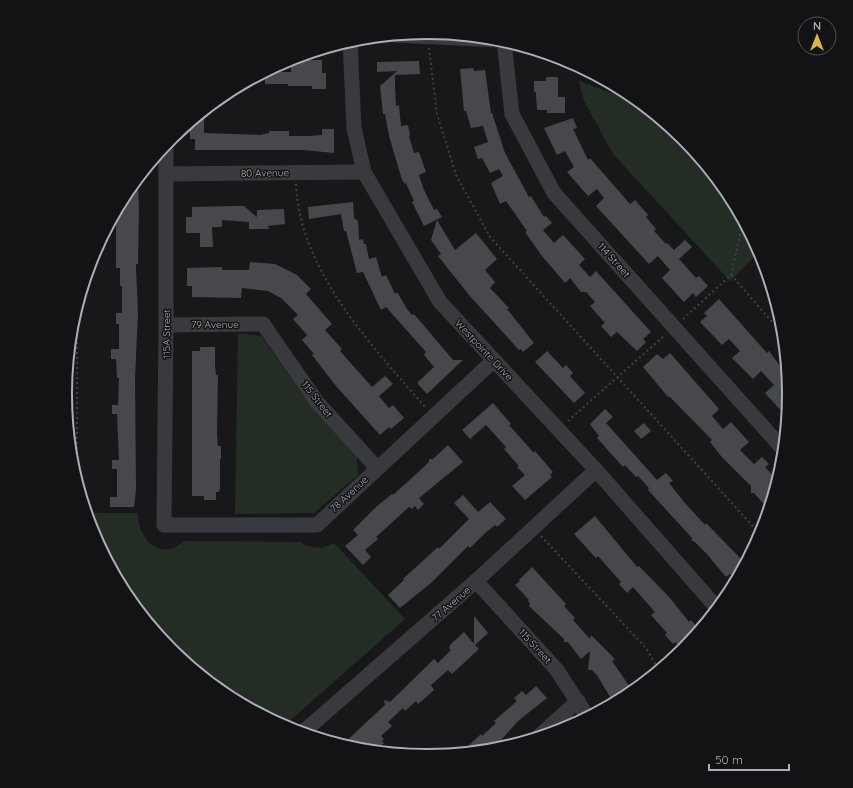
<svg xmlns="http://www.w3.org/2000/svg" width="853" height="788" font-family="Quicksand,sans-serif">
  <style>
    .green { fill: #242c26 }
    .building { fill: #47484c }
    .lines { fill: none; stroke-linecap: round; stroke-linejoin: round }
    .path { stroke: #404145; stroke-width: 2; stroke-dasharray: 2 3; stroke-linecap: butt }
    .minor { stroke: #393a3e; stroke-width: 15 }
    .labels { text-anchor: middle; dominant-baseline: central; stroke-width: 3; stroke-linejoin: round; paint-order: stroke }
    .street-label { font-size: 10px; fill: #acafb8; stroke: #131315 }
    .rim { fill: none; stroke: #acafb8; stroke-width: 2 }
  </style>
  <rect width="100%" height="100%" fill="#18181a"/>
  <g class="green">
    <polygon points="579,81 641,104 683,138 728,193 757,249 753,258 730,281 613,154 584,101"/>
    <polygon points="238,333 261,336 300,391 357,456 358,475 314,513 235,514"/>
    <path d="M 89,513 L 138,513 C 137,531 152,556 173,548 C 177,547 181,543 184,541 L 300,542 C 312,549 322,550 334,543 L 405,619 L 284,726 L 225,695 L 170,650 L 125,595 L 92,532 L 89,523 Z"/>
  </g>
  <g class="building">
    <polygon points="291,60 322,60 322,73 326,73 326,89 312,89 312,86 288,86 288,84 265,84 265,72 275,66 275,72 291,72"/>
    <polygon points="419,61 420,74 395,75 395,88 396,106 399,105 401,126 408,125 410,135 409,136 414,153 419,152 426,172 419,175 424,190 434,210 437,209 442,217 424,226 412,202 414,201 406,183 405,184 402,180 389,136 385,114 383,114 380,86 397,71 377,72 377,62"/>
    <polygon points="473,68 474,71 485,70 491,113 492,113 505,153 529,197 531,196 544,217 546,216 552,223 543,230 554,243 563,235 585,259 579,265 590,277 596,271 651,332 643,339 646,342 637,351 617,332 611,337 601,326 605,323 590,306 595,302 586,292 581,292 570,278 565,283 542,256 525,232 527,231 506,201 500,204 491,183 503,176 499,169 490,173 482,158 478,159 474,147 488,142 483,126 471,128 466,111 464,111 460,69"/>
    <polygon points="546,77 558,77 558,97 565,97 565,113 547,113 547,110 537,110 536,92 534,92 534,81 546,81"/>
    <polygon points="204,110 204,133 260,135 269,133 269,131 289,131 289,136 309,136 322,135 322,129 334,129 334,153 303,150 195,150 195,139 190,139 190,122"/>
    <polygon points="573,118 577,128 573,129 588,160 590,158 630,204 635,200 648,215 646,217 656,229 654,231 666,244 667,243 674,250 685,240 692,247 679,259 696,278 699,276 708,286 696,297 693,293 684,302 662,278 670,270 658,256 649,264 596,206 604,198 597,189 588,196 567,172 574,167 565,151 557,155 544,128"/>
    <polygon points="131,186 138,186 139,208 138,264 136,264 136,268 138,313 135,378 136,489 134,507 110,507 110,497 117,497 117,469 112,469 112,460 119,460 117,414 112,414 112,405 118,405 119,378 117,378 116,359 111,359 111,349 119,349 119,324 116,324 116,313 122,313 122,286 120,286 120,268 116,268 116,217 113,217 120,203 126,203 126,192"/>
    <polygon points="353,202 354,218 358,221 359,240 363,239 364,244 366,244 369,259 376,257 382,277 386,275 395,294 397,292 407,309 412,315 414,314 453,360 463,360 427,394 417,383 434,367 424,355 426,352 386,307 381,310 363,272 357,273 346,231 344,231 341,214 309,219 308,207"/>
    <polygon points="235,206 244,206 257,217 257,210 284,209 285,224 267,226 270,229 249,229 249,222 222,220 222,227 212,227 213,247 200,247 200,233 186,233 186,217 192,217 192,207"/>
    <polygon points="437,220 455,250 476,233 497,259 485,270 495,282 490,288 509,308 507,309 534,343 523,352 521,349 519,350 469,295 438,256 441,254 431,240"/>
    <polygon points="250,262 275,264 297,275 311,289 306,294 332,324 325,330 342,349 340,351 372,387 385,376 393,384 379,396 389,408 393,405 404,418 391,429 389,427 380,435 336,386 312,355 314,354 302,340 307,335 293,319 298,315 281,298 268,291 242,288 241,298 192,297 192,286 187,286 187,268 222,267 222,270 249,270"/>
    <polygon points="719,299 767,353 769,351 786,374 788,394 786,416 765,393 774,385 761,371 753,379 732,358 740,351 729,339 722,345 700,322 707,316 704,313"/>
    <polygon points="200,347 215,347 215,366 216,375 218,375 217,434 218,446 221,446 221,459 220,459 220,489 219,492 216,492 216,500 204,500 204,496 192,496 192,351 200,351"/>
    <polygon points="547,351 563,368 566,365 573,373 570,376 585,393 574,403 535,362"/>
    <polygon points="670,353 719,409 712,416 723,429 731,422 749,442 740,450 754,464 762,457 769,464 765,467 777,480 768,509 754,493 751,493 751,486 721,456 710,442 712,440 669,396 668,397 643,367 657,354 663,359"/>
    <polygon points="493,403 511,424 509,425 534,453 535,451 553,472 550,475 552,477 525,500 512,486 525,475 517,467 519,466 504,449 506,447 486,425 470,439 462,430"/>
    <polygon points="605,409 613,417 606,423 657,480 666,473 673,481 669,483 684,502 705,525 706,523 742,560 739,563 742,566 732,575 730,574 726,577 706,553 695,542 692,541 692,538 648,490 649,488 638,476 636,477 625,465 623,467 597,438 599,436 590,424"/>
    <polygon points="644,423 651,431 641,439 634,431"/>
    <polygon points="448,445 463,462 419,498 424,504 418,510 415,506 412,509 409,507 376,537 378,539 365,550 371,557 363,565 345,546 358,535 353,530 376,507 392,494 393,495 414,476 429,462 429,459 433,459"/>
    <polygon points="463,495 478,512 490,502 506,519 497,527 495,525 484,534 470,548 468,546 431,583 400,608 388,595 404,580 403,579 438,547 439,549 469,519 454,503"/>
    <polygon points="595,516 637,567 639,566 670,598 689,622 691,620 699,630 682,650 675,642 673,644 665,635 667,633 651,615 655,612 633,587 627,593 619,584 621,582 598,556 596,558 574,534"/>
    <polygon points="532,567 566,604 564,606 575,618 573,620 590,639 591,635 615,659 612,661 632,690 627,695 613,702 597,675 592,670 588,670 590,651 581,659 568,642 564,642 564,639 529,606 530,604 528,601 529,600 515,585 520,581 519,580"/>
    <polygon points="474,616 488,633 475,645 479,649 452,674 448,670 431,685 434,690 424,699 418,704 416,701 405,711 403,708 388,722 392,726 381,736 384,739 382,741 384,743 377,749 373,744 366,750 342,745 385,705 384,700 390,702 434,659 438,663 451,650 449,648 451,644 464,632 474,644"/>
    <polygon points="536,686 547,698 518,721 503,738 489,750 461,753 481,734 482,736 496,723 494,721 517,701 514,698 522,691 526,695"/>
  </g>
  <g class="lines">
    <g class="path">
      <polyline points="429,48 437,114 456,175 490,237 760,534"/>
      <path d="M 296,184 C 299,270 372,346 426,408"/>
      <polyline points="731,275 782,333"/>
      <polyline points="683,319 731,275 743,221"/>
      <polyline points="568,421 665,335"/>
      <polyline points="77,484 77,304"/>
      <polyline points="541,536 646,648 659,670"/>
    </g>
    <g class="minor">
      <polyline points="395,35 500,40"/>
      <polyline points="350,41 354,128 364,172 440,302 596,470 717,608"/>
      <polyline points="504,41 512,114 554,193 783,449"/>
      <polyline points="166,144 166,325 164,525 317,525 493,361"/>
      <polyline points="166,174 364,172"/>
      <polyline points="166,325 263,324 317,402 377,468"/>
      <polyline points="476,581 556,669 587,716"/>
      <polyline points="302,733 476,581 596,470"/>
      <polyline points="539,736 578,701"/>
    </g>
  </g>
  <g class="labels">
    <g class="street-label">
      <text transform="translate(265 173) rotate(-1)">80 Avenue</text>
      <text transform="translate(614 260) rotate(48)">114 Street</text>
      <text x="215" y="324">79 Avenue</text>
      <text transform="translate(166 334) rotate(-90)">115A Street</text>
      <text transform="translate(484 350) rotate(47)">Westpointe Drive</text>
      <text transform="translate(317 399) rotate(52)">115 Street</text>
      <text transform="translate(349 494) rotate(-43)">78 Avenue</text>
      <text transform="translate(451 604) rotate(-41)">77 Avenue</text>
      <text transform="translate(535 646) rotate(48)">115 Street</text>
    </g>
  </g>
  <path d="M0 0H853V788H0ZM72 394a355 355 0 1 1 710 0a355 355 0 1 1-710 0Z" fill="#131315" fill-rule="evenodd"/>
  <path class="rim" d="M72 394a355 355 0 1 1 710 0a355 355 0 1 1-710 0Z"/>
  <g transform="translate(817 36)"><circle r="19" fill="#131315" stroke="#505156"/>
  <path d="M0-3L7 15L0 10L-7 15Z" fill="#ddb54d"/>
  <text y="-6" font-size="11" font-weight="bold" text-anchor="middle" fill="#acafb8">N</text>
  </g>
  <path d="M709 764v6h80v-6" fill="none" stroke="#acafb8" stroke-width="2"/>
  <text x="715" y="764" font-size="12" fill="#acafb8" stroke="#131315" stroke-width="3" paint-order="stroke">50 m</text>
</svg>
